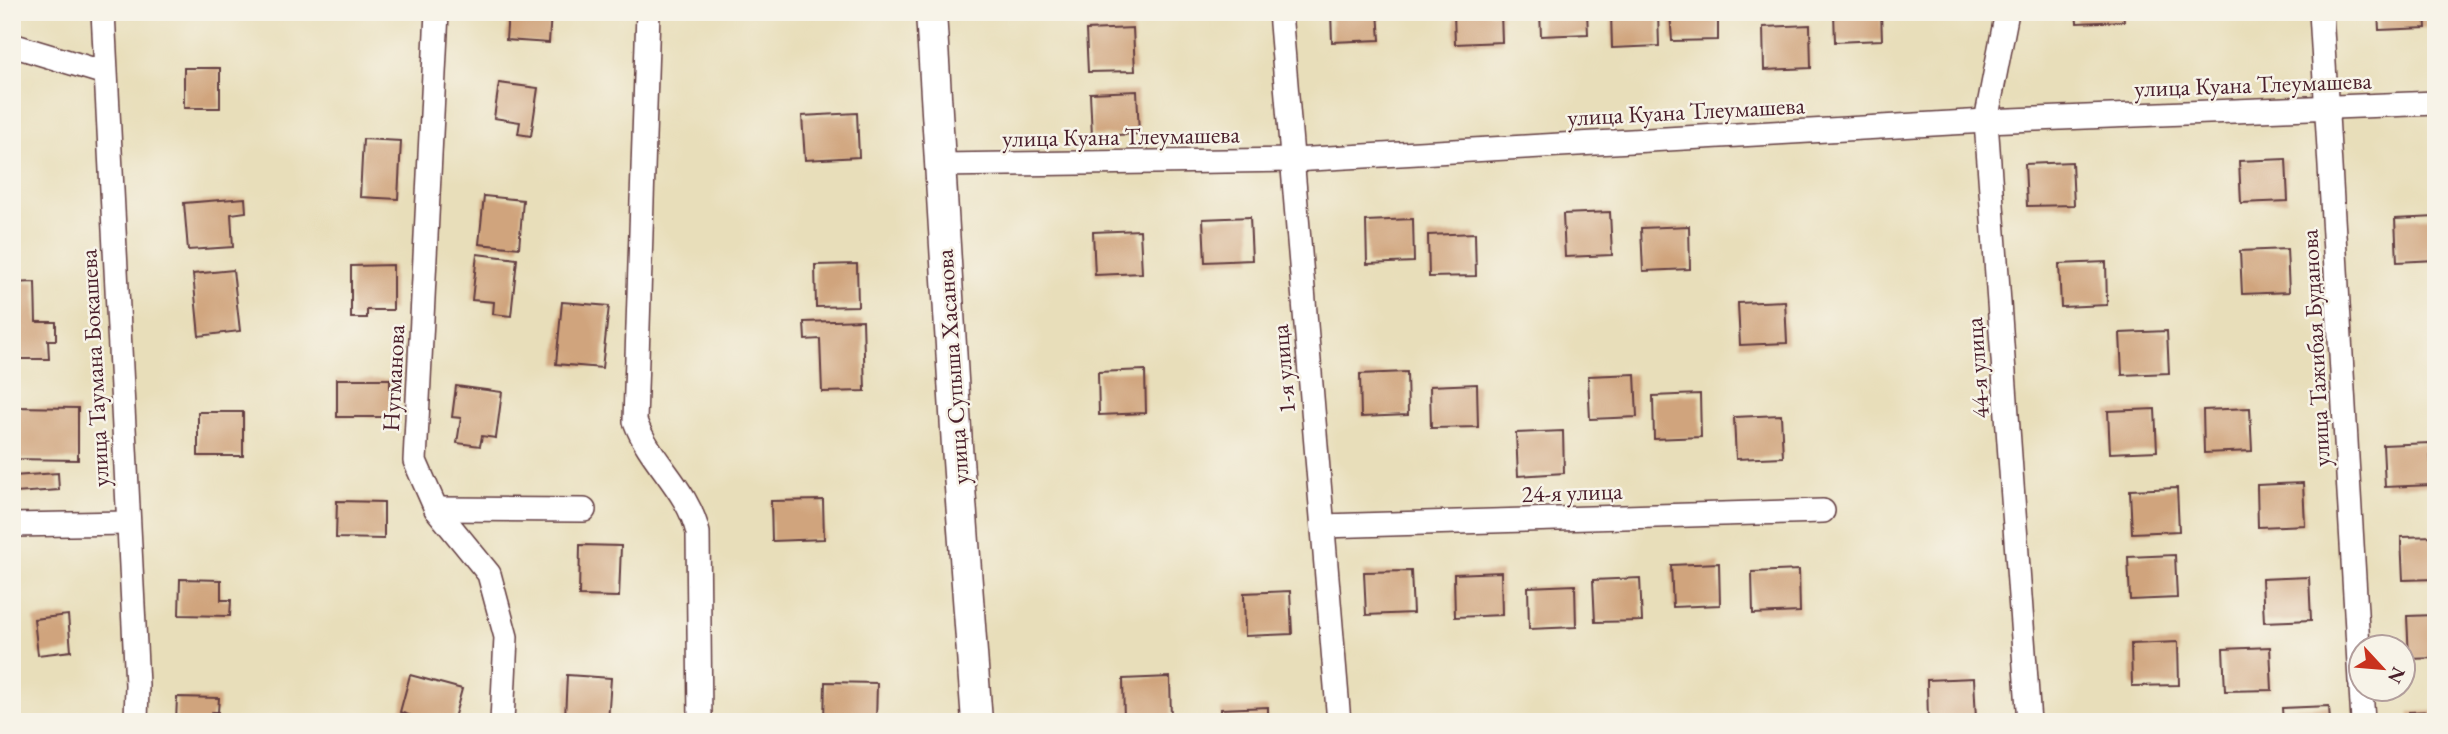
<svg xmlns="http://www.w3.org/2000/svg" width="2448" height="734" font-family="'EB Garamond',serif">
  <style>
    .building { fill: #d0a47d }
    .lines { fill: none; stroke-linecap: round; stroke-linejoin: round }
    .minor-casing { stroke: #623c40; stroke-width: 26 }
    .tertiary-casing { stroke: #623c40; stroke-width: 33 }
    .minor { stroke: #fff; stroke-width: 23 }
    .tertiary { stroke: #fff; stroke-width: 30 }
    .labels { text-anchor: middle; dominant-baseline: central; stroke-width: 5; stroke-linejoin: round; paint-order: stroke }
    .street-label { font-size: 24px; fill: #4a1f2b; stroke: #f7f3e8 }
  </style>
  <rect width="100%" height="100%" fill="#f7f3e8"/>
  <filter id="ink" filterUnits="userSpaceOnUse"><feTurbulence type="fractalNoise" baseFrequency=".0143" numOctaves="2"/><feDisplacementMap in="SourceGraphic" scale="14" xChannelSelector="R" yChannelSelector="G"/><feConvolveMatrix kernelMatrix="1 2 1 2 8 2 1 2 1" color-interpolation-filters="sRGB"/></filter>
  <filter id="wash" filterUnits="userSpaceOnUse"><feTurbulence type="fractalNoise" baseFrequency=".00686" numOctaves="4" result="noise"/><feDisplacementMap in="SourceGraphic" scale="28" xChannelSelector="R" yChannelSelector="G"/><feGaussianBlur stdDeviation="1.57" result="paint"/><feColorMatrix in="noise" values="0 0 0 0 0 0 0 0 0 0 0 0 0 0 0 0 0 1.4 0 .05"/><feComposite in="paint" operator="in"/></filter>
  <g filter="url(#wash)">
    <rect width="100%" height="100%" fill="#e8deba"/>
    <g id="blocks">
      <g class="building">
        <polygon points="508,12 551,12 549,43 506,40"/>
        <polygon points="1331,12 1378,12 1380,40 1332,42"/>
        <polygon points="1454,12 1501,12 1502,42 1455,44"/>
        <polygon points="1540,12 1587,12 1588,34 1541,36"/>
        <polygon points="1611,12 1658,12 1659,46 1612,48"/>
        <polygon points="1670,12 1718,12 1718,40 1672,41"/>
        <polygon points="1834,12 1881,12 1882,40 1835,42"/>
        <polygon points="2076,12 2123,12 2124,21 2077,23"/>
        <polygon points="2378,12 2425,12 2426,28 2379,30"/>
        <polygon points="1810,25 1811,68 1764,70 1763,27"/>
        <polygon points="1133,28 1135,71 1088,72 1086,30"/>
        <rect x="184" y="68" width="36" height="40"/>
        <polygon points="499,83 538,88 531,136 518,134 520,122 494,118"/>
        <polygon points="1137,91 1139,134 1092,136 1090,93"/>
        <polygon points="857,113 859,157 805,160 802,116"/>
        <polygon points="363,139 401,141 398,199 360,197"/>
        <polygon points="2286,159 2288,201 2241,203 2239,161"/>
        <polygon points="2072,162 2074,205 2027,206 2025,164"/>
        <polygon points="484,196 523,200 519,248 479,244"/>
        <polygon points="245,198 246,212 231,214 233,247 188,250 184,203"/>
        <polygon points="1610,212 1612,255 1565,257 1563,214"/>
        <polygon points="1250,217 1252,260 1205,262 1203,219"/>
        <polygon points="2436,217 2436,260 2397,262 2395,219"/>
        <polygon points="1413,219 1414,262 1367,264 1366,221"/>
        <polygon points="1689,226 1690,269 1643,271 1641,228"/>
        <polygon points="1140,230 1142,273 1095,275 1093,232"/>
        <polygon points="1475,233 1476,276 1429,277 1428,235"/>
        <polygon points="2287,249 2289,292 2242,294 2240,251"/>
        <polygon points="477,254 517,259 511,316 493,314 494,302 472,300"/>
        <polygon points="2106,262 2107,305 2061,307 2059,264"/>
        <polygon points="857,264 858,306 816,307 815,265"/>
        <polygon points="393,265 393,310 367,310 367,318 351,318 351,266"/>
        <polygon points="233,270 240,331 199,336 193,274"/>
        <polygon points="35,282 36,322 56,322 56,340 48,340 49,359 12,359 12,283"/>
        <polygon points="1785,301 1787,343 1740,345 1738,303"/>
        <polygon points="562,302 609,306 602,368 556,364"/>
        <polygon points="863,320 865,391 822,392 820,339 805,340 804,322"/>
        <polygon points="2167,331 2169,373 2122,375 2120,333"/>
        <polygon points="1145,370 1146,413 1099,415 1098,372"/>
        <polygon points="1407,372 1408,415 1361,417 1360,374"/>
        <polygon points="1635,374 1637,417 1590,419 1588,376"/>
        <rect x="337" y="379" width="53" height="38"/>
        <polygon points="1477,384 1478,427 1431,428 1430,386"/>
        <polygon points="456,386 502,392 496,438 482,436 480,446 457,443 461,418 452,417"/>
        <polygon points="1700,394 1701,437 1654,439 1653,396"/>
        <polygon points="12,407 78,408 78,460 13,459"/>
        <polygon points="2250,408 2252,451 2204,453 2203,410"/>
        <polygon points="2155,409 2157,451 2110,453 2108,411"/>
        <rect x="198" y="412" width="45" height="44"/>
        <polygon points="1781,415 1783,457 1736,459 1734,417"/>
        <polygon points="1563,431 1564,473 1518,476 1516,433"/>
        <polygon points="2430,443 2432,485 2385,487 2383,445"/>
        <polygon points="58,473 59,490 15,493 13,476"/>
        <polygon points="2303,483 2305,525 2258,527 2257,485"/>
        <polygon points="2177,488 2179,531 2132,533 2130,490"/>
        <polygon points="823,500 824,539 772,541 771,501"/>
        <polygon points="337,501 384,502 384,539 336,538"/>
        <polygon points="2436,536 2436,579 2403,580 2401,537"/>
        <polygon points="580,545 621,546 619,597 579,596"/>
        <polygon points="2175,555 2177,598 2130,600 2128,557"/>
        <polygon points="1719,563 1720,605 1673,607 1671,565"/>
        <polygon points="1799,570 1800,612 1753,614 1752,572"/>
        <polygon points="1411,571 1413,613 1366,615 1364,572"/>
        <polygon points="1501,572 1502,615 1455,617 1454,574"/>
        <polygon points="2309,577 2311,620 2264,622 2262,579"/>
        <polygon points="1640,578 1642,621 1595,622 1593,580"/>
        <polygon points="180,579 221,580 221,600 231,600 230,616 179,615"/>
        <polygon points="1575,585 1576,627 1529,629 1528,587"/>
        <polygon points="1290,591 1292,634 1245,636 1244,593"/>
        <polygon points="68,615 71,651 38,655 34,619"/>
        <polygon points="2436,615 2436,658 2409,659 2407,616"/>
        <polygon points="2178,642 2179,685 2132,686 2131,644"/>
        <polygon points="2270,647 2272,690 2225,691 2223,649"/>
        <polygon points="410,675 462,689 453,722 429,722 400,712"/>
        <polygon points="567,675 611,678 608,722 565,718"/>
        <polygon points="1170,677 1171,719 1124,721 1123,679"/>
        <polygon points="1974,678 1976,720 1928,722 1927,680"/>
        <polygon points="825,682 877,683 876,722 824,722"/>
        <polygon points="177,697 219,698 218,712 212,712 211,722 176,722"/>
        <polygon points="2329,706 2330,722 2283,722 2282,708"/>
        <polygon points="1268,707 1268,722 1221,722 1221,709"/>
        <polygon points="2436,711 2436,722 2409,722 2409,712"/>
      </g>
    </g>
  </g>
  <g filter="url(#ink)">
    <use href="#blocks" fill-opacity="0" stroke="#623c40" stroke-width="2"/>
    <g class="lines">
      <g class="minor-casing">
        <g id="minor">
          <polyline points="103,12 137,685 136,722"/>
          <polyline points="437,12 415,461 436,509 489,574 506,637 502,722"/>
          <path d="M 648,12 L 635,421 C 650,462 688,489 698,533 L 700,722"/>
          <polyline points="1280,12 1339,722"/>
          <polyline points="2007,12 1986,121 2029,722"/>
          <polyline points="2321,12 2360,681"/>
          <polyline points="12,45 105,73"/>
          <polyline points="939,165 1293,160 1986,121 2436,103"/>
          <polyline points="436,509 584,510"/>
          <polyline points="12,525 128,523"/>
          <polyline points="1323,526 1823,511"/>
          <polyline points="2361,688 2363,722"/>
        </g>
      </g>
      <g class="tertiary-casing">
        <polyline id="tertiary" points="931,12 957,446 977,722"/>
      </g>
      <use href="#minor" class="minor"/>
      <use href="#tertiary" class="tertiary"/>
    </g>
  </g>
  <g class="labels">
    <g class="street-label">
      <text transform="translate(2253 84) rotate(-2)">улица Куана Тлеумашева</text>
      <text transform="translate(1686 111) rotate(-3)">улица Куана Тлеумашева</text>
      <text transform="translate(1121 136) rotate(-1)">улица Куана Тлеумашева</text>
      <text transform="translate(2315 348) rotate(-93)">улица Тажибая Буданова</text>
      <text transform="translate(952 367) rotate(-94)">улица Супыша Хасанова</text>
      <text transform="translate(94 368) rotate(-93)">улица Таумана Бокашева</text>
      <text transform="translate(1977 368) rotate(-94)">44-я улица</text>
      <text transform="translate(1283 369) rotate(-95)">1-я улица</text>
      <text transform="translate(393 378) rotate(-87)">Нугманова</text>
      <text transform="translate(1572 492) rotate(-2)">24-я улица</text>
    </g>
  </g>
  <rect width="2448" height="734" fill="none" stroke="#f7f3e8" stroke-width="42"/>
  <g transform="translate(2382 668) rotate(116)"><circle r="33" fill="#f7f3e8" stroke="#b29e9c" stroke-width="2"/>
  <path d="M0-5L12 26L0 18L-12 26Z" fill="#c8321e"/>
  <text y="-10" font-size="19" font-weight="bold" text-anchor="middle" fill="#4a1f2b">N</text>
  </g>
</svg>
